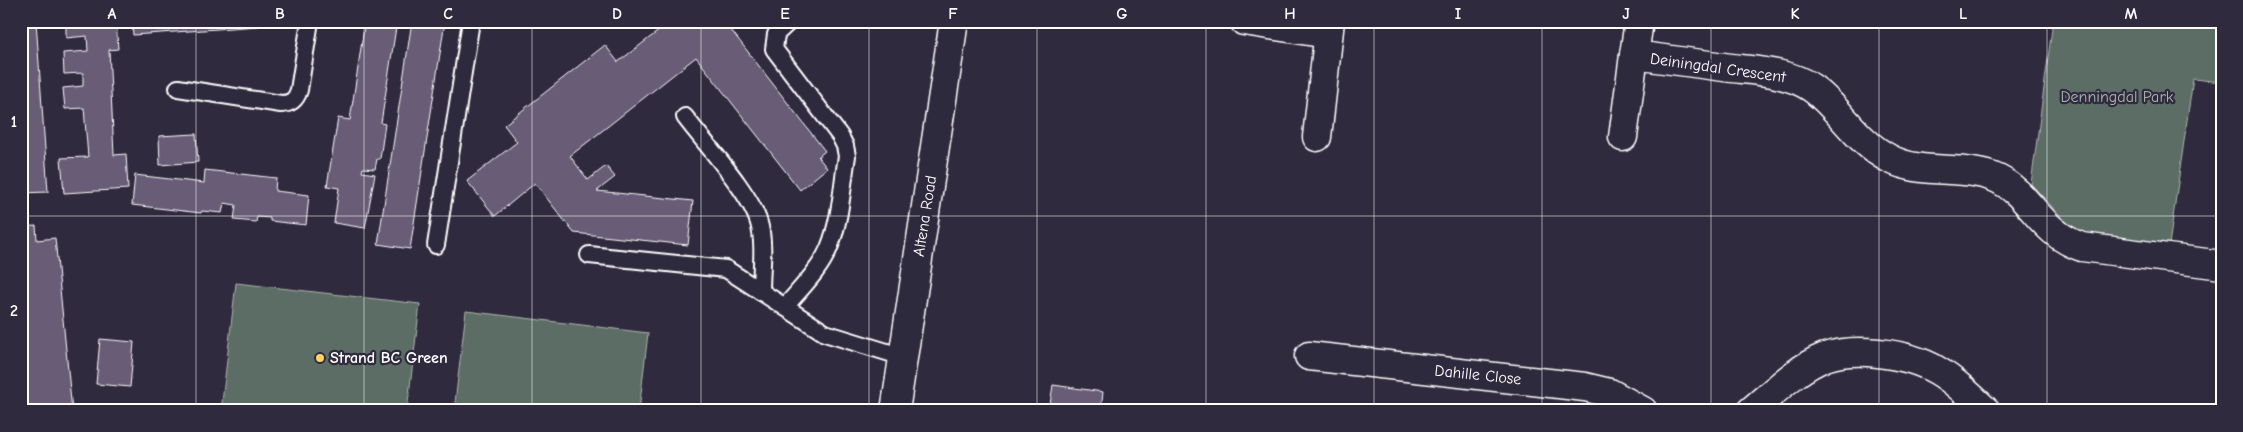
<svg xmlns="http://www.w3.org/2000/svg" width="2243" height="432" font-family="'Comic Neue',sans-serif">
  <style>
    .green { fill: #5c6d65; stroke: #aeb6b2 }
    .building { fill: #695b77; stroke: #fff }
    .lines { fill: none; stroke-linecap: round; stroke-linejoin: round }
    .lane-casing { stroke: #fff; stroke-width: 20 }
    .street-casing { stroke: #fff; stroke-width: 31 }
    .secondary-casing { stroke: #fff; stroke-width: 31 }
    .lane { stroke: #2f2a3d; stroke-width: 16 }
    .street { stroke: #2f2a3d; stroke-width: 28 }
    .secondary { stroke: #2f2a3d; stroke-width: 28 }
    .grid { fill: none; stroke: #fff; stroke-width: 1; stroke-opacity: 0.55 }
    .poi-dot { fill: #ffd166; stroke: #2f2a3d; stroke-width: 2 }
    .labels { text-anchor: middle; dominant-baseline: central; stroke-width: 4.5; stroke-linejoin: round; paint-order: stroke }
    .street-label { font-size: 16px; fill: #fff; stroke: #2f2a3d }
    .park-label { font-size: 16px; fill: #aeb6b2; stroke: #2f2a3d }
    .poi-label { font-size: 16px; font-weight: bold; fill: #fff; stroke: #2f2a3d; text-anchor: start }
    .neatline { fill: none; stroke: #fff; stroke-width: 2 }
    .grid-label { font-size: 16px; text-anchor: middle; font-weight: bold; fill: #fff }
  </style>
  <rect width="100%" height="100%" fill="#2f2a3d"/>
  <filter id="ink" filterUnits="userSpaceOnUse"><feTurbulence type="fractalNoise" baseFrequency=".02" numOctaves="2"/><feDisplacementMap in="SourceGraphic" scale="10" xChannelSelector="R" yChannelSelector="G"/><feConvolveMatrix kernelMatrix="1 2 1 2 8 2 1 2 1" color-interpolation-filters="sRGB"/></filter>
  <g filter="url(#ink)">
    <g class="green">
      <polygon points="2053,21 2222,21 2222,82 2193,79 2169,245 2091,235 2073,229 2031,184"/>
      <polygon points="236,283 420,304 407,411 221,411"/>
      <polygon points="466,311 648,333 639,411 454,411"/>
    </g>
    <g class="building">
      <polygon points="21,21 36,21 48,192 21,193"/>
      <polygon points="66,21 116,21 118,49 109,50 114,155 126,154 128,189 64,193 61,158 88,157 84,108 65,109 63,88 83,86 83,73 64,74 63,53 88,51 87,36 66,38"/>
      <polygon points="132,21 258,21 259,26 133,35"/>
      <polygon points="365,21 397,21 381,123 385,124 380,159 377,159 375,169 363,168 362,172 375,174 365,228 334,223 339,188 327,186 338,118 350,120"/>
      <polygon points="412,21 445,21 410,249 378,244"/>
      <polygon points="667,21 742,21 731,30 825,151 818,157 827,168 800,190 696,57 570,156 588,180 606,166 615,177 597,191 693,201 688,245 574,233 535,183 495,216 467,181 517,142 504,125 605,45 618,62 669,23"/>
      <polygon points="196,134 198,162 160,165 159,136"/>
      <polygon points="205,170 276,178 275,191 309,195 306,225 270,221 270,218 257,217 256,222 234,220 236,205 224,203 222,213 202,211 201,213 132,205 135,175 204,183"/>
      <polygon points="36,226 37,240 55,238 72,411 22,411 21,227"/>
      <polygon points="100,339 134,342 130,387 96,384"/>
      <polygon points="1053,385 1103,392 1101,411 1049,411"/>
    </g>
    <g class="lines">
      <g class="lane-casing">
        <g id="lane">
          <path d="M 178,88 L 281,104 C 291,104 296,100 299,90 L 310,21"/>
          <path d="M 685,117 C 706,145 750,192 759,223 C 765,244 761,270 761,292"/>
          <polyline points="436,245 471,21"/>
          <polyline points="589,255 726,269 825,333 903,357"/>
          <path d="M 785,307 C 800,289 820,270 829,248 C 841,219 842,186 847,156 L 845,146 L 840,136 L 774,49 L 776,34 L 790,21"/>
        </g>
      </g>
      <g class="street-casing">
        <g id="street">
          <polyline points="1244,21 1328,34"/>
          <path d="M 1639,21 L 1634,55 C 1664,59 1694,63 1724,67 C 1752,71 1788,71 1812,88 C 1840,108 1856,142 1890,159 C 1923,176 1966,164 1998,179 C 2032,196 2040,233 2082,247 L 2222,265"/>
          <polyline points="1317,137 1330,21"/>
          <polyline points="1623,137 1634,55"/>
          <polyline points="1309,356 1585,387 1610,393 1643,411"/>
          <path d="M 1751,411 C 1774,392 1797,368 1825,357 C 1842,351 1860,351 1878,353 C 1930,358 1949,376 1986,411"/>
        </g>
      </g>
      <g class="secondary-casing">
        <polyline id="secondary" points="895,411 954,21"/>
      </g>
      <use href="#lane" class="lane"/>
      <use href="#street" class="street"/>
      <use href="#secondary" class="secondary"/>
    </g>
  </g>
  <path class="grid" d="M 196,21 L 196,411M 364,21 L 364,411M 532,21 L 532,411M 701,21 L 701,411M 869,21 L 869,411M 1037,21 L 1037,411M 1206,21 L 1206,411M 1374,21 L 1374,411M 1542,21 L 1542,411M 1711,21 L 1711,411M 1879,21 L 1879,411M 2047,21 L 2047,411M 21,216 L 2222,216"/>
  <circle class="poi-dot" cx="320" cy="358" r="5"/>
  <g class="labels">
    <g class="street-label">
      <text transform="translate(1718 68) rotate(8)">Deiningdal Crescent</text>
      <text transform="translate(925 216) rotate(-81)">Altena Road</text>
      <text transform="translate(1478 375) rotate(6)">Dahille Close</text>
    </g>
    <g class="park-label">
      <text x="2117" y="97">Denningdal Park</text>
    </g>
    <g class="poi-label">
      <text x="330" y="358">Strand BC Green</text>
    </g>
  </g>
  <rect width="2243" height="432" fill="none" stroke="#2f2a3d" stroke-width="55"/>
  <rect x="28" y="28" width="2188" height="376" class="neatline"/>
  <g class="grid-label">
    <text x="112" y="19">A</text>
    <text x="280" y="19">B</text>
    <text x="448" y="19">C</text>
    <text x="617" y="19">D</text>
    <text x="785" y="19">E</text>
    <text x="953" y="19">F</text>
    <text x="1122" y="19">G</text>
    <text x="1290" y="19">H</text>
    <text x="1458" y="19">I</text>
    <text x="1626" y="19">J</text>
    <text x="1795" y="19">K</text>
    <text x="1963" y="19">L</text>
    <text x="2131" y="19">M</text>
    <text x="14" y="127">1</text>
    <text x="14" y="316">2</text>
  </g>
</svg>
